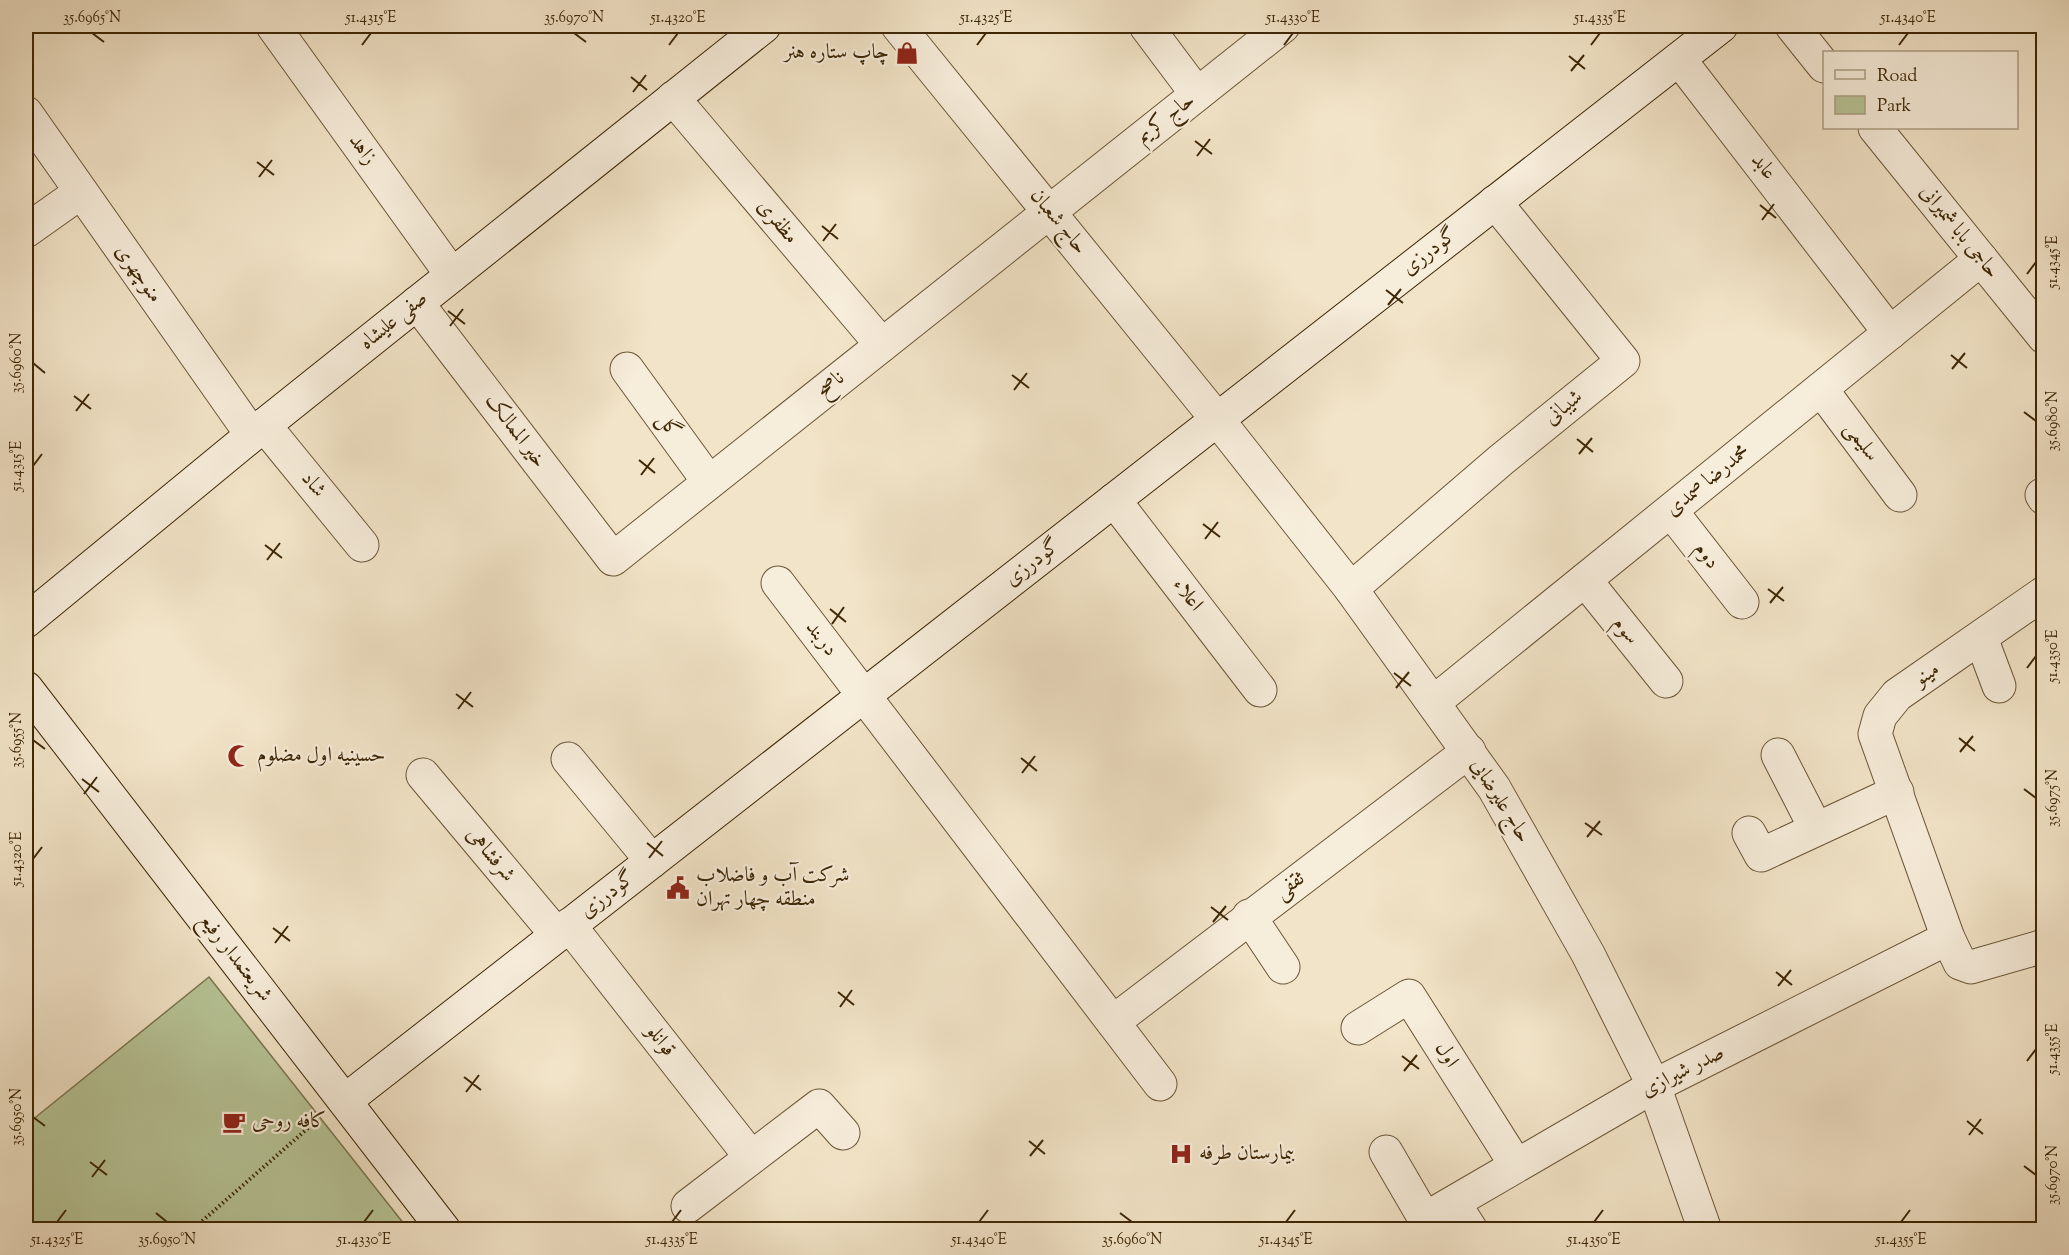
<svg xmlns="http://www.w3.org/2000/svg" width="2069" height="1255" font-family="'Sorts Mill Goudy',Amiri,serif">
  <style>
    .green { fill: #b7c598; stroke: #7a764e; stroke-width: 1.5 }
    .lines { fill: none; stroke-linecap: round; stroke-linejoin: round }
    .street-casing { stroke: #6b5636; stroke-width: 35 }
    .secondary-casing { stroke: #3e2705; stroke-width: 35 }
    .path { stroke: #3e2705; stroke-width: 4; stroke-dasharray: 1.5 3; stroke-linecap: butt }
    .street { stroke: #f7eddb; stroke-width: 33 }
    .secondary { stroke: #f7eddb; stroke-width: 33 }
    .ticks { fill: none; stroke: #3e2705; stroke-width: 2 }
    .labels { text-anchor: middle; dominant-baseline: central; stroke-width: 4.5; stroke-linejoin: round; paint-order: stroke }
    .poi-label { font-size: 21px; fill: #3e2705; stroke: #f7eddb; text-anchor: start }
    .street-label { font-size: 21px; fill: #3e2705; stroke: #f7eddb }
    .neatline { fill: none; stroke: #3e2705; stroke-width: 2 }
    .ticks-label { font-size: 15px; text-anchor: middle; fill: #3e2705 }
  </style>
  <rect width="100%" height="100%" fill="#f2e4c8"/>
  <filter id="stains"><feTurbulence type="fractalNoise" baseFrequency=".00333" numOctaves="4"/><feColorMatrix values="0 0 0 0 .2 0 0 0 0 .09 0 0 0 0 .02 0 0 0 .5 -.17"/></filter>
  <radialGradient id="worn" r=".72"><stop offset=".6" stop-color="#630" stop-opacity="0"/><stop offset="1" stop-color="#630" stop-opacity=".3"/></radialGradient>
  <polygon class="green" points="209,977 408,1229 26,1229 26,1125"/>
  <g class="lines">
    <g class="street-casing">
      <g id="street">
        <polyline points="273,26 452,275"/>
        <polyline points="898,26 1217,419 1351,589 1494,788 1588,954 1654,1086 1705,1230"/>
        <polyline points="1146,26 1197,94"/>
        <polyline points="1792,26 1824,66"/>
        <polyline points="1679,59 1890,333"/>
        <polyline points="673,98 882,345"/>
        <polyline points="26,113 252,435"/>
        <polyline points="1875,128 2044,337"/>
        <polyline points="26,231 81,192"/>
        <polyline points="417,303 613,559 1283,26"/>
        <polyline points="627,369 709,482"/>
        <polyline points="1821,389 1900,495"/>
        <polyline points="264,425 362,545"/>
        <polyline points="2042,495 2044,498"/>
        <polyline points="1114,500 1260,690"/>
        <polyline points="1671,511 1742,602"/>
        <polyline points="1585,580 1666,681"/>
        <polyline points="778,583 1160,1084"/>
        <polyline points="1351,589 1501,460 1623,361 1495,202"/>
        <polyline points="2044,593 1897,695 1880,716 1875,734 1948,938 1960,963 1971,967 2044,946"/>
        <polyline points="1981,638 1999,686"/>
        <polyline points="1434,702 1981,259"/>
        <polyline points="1778,755 1816,829"/>
        <polyline points="568,759 652,861"/>
        <polyline points="423,775 557,935"/>
        <polyline points="1749,833 1761,855 1897,792"/>
        <polyline points="1249,916 1283,967"/>
        <polyline points="569,925 751,1157"/>
        <polyline points="1113,1022 1469,751"/>
        <polyline points="1358,1028 1409,996 1516,1165"/>
        <polyline points="1386,1152 1425,1219 1654,1086 1948,938"/>
        <polyline points="1454,1203 1471,1230"/>
        <polyline points="688,1206 819,1106 843,1133"/>
      </g>
    </g>
    <g class="secondary-casing">
      <g id="secondary">
        <polyline points="26,621 252,435 764,26"/>
        <polyline points="26,688 444,1230"/>
        <polyline points="346,1100 1721,26"/>
      </g>
    </g>
    <polyline class="path" points="192,1230 316,1121"/>
    <use href="#street" class="street"/>
    <use href="#secondary" class="secondary"/>
  </g>
  <path class="ticks" d="M 92,33 L 104,42M 574,33 L 586,42M 362,45 L 371,33M 669,45 L 678,33M 977,45 L 986,33M 1284,45 L 1293,33M 1591,45 L 1600,33M 1899,45 L 1908,33M 1569,56 L 1585,69M 1571,71 L 1584,55M 631,77 L 647,90M 633,92 L 646,75M 1195,141 L 1212,154M 1197,156 L 1210,139M 257,162 L 274,175M 259,177 L 272,160M 1760,205 L 1776,218M 1762,220 L 1774,204M 822,226 L 838,239M 823,241 L 836,224M 2027,274 L 2036,262M 1386,290 L 1403,303M 1388,305 L 1401,289M 448,311 L 465,324M 450,326 L 463,309M 1951,355 L 1967,368M 33,363 L 45,373M 1952,369 L 1965,353M 1012,375 L 1029,388M 1014,390 L 1027,373M 74,396 L 91,409M 76,411 L 89,394M 2024,412 L 2036,421M 1577,439 L 1593,452M 1579,454 L 1592,438M 639,460 L 655,473M 33,466 L 42,454M 641,475 L 654,458M 1203,524 L 1220,537M 1205,539 L 1218,522M 265,545 L 282,558M 267,560 L 280,543M 1768,589 L 1784,601M 1770,603 L 1783,587M 830,609 L 846,622M 832,624 L 844,607M 2027,668 L 2036,656M 1394,673 L 1411,686M 1396,688 L 1409,672M 456,694 L 473,707M 458,709 L 471,692M 1959,738 L 1975,751M 33,740 L 45,749M 1960,752 L 1973,736M 1021,758 L 1037,771M 1022,773 L 1035,756M 82,779 L 99,792M 2024,789 L 2036,798M 84,794 L 97,777M 1585,823 L 1602,835M 1587,837 L 1600,821M 647,843 L 663,856M 649,858 L 662,841M 33,859 L 42,847M 1211,907 L 1228,920M 1213,922 L 1226,906M 273,928 L 290,941M 275,943 L 288,926M 1776,972 L 1792,985M 1778,986 L 1791,970M 838,992 L 854,1005M 840,1007 L 852,990M 1402,1056 L 1419,1069M 2027,1061 L 2036,1049M 1404,1071 L 1417,1055M 464,1077 L 481,1090M 466,1092 L 479,1075M 33,1117 L 45,1126M 1967,1121 L 1983,1134M 1969,1135 L 1981,1119M 1029,1141 L 1045,1154M 1030,1156 L 1043,1140M 90,1162 L 107,1175M 2024,1166 L 2036,1175M 92,1177 L 105,1160M 156,1213 L 167,1222M 1120,1213 L 1132,1222M 57,1222 L 66,1210M 364,1222 L 373,1210M 672,1222 L 681,1210M 979,1222 L 988,1210M 1286,1222 L 1295,1210M 1594,1222 L 1603,1210M 1901,1222 L 1910,1210"/>
  <defs>
    <g id="shop-bare" transform="scale(1.8)"><path d="M-5-2.5h2.3a2.7 3.5 0 0 1 5.4 0H5L5.5 6h-11ZM-1.5-2.5h3a1.5 2.3 0 0 0-3 0Z" fill="#8f2418" stroke="#f7eddb" stroke-width="2.5" paint-order="stroke"/></g>
    <g id="mosque-bare" transform="scale(1.8)"><path d="M3.5-4.9A6 6 0 1 0 3.5 4.9A5 5 0 1 1 3.5-4.9Z" fill="#8f2418" stroke="#f7eddb" stroke-width="2.5" paint-order="stroke"/></g>
    <g id="civic-bare" transform="scale(1.8)"><path d="M-.6-6.5H3V-4.5H.6V-3L4-1V1h2V6H-6V1h2V-1L-.6-3ZM-1.2 2.5V6h2.4V2.5Z" fill="#8f2418" stroke="#f7eddb" stroke-width="2.5" paint-order="stroke"/></g>
    <g id="cafe-bare" transform="scale(1.8)"><path d="M-5.5-4.5H6V0H3Q3 3.5 0 3.5H-2.5Q-5.5 3.5-5.5 0ZM3-3.2v2h1.7v-2ZM-6 4.5H4V6H-6Z" fill="#8f2418" stroke="#f7eddb" stroke-width="2.5" paint-order="stroke"/></g>
    <g id="hospital-bare" transform="scale(1.8)"><path d="M-5-5h3v3.5h4V-5h3V5h-3V1.5h-4V5h-3Z" fill="#8f2418" stroke="#f7eddb" stroke-width="2.5" paint-order="stroke"/></g>
  </defs>
  <g fill-rule="evenodd">
    <use href="#shop-bare" x="907" y="53"/>
    <use href="#mosque-bare" x="239" y="756"/>
    <use href="#civic-bare" x="678" y="888"/>
    <use href="#cafe-bare" x="234" y="1122"/>
    <use href="#hospital-bare" x="1181" y="1154"/>
  </g>
  <g class="labels">
    <g class="poi-label">
      <text x="889" y="53" text-anchor="end">چاپ ستاره هنر</text>
      <text x="257" y="756">حسینیه اول مضلوم</text>
      <text x="696" y="876">شرکت آب و فاضلاب<tspan x="696" dy="24">منطقه چهار تهران</tspan></text>
      <text x="252" y="1122">کافه روحی</text>
      <text x="1199" y="1154">بیمارستان طرفه</text>
    </g>
    <g class="street-label">
      <text transform="translate(1166 119) rotate(-38)">حاج کریم</text>
      <text transform="translate(362 150) rotate(54)">زاهد</text>
      <text transform="translate(1763 167) rotate(52)">عابد</text>
      <text transform="translate(777 222) rotate(50)">مظفری</text>
      <text transform="translate(1058 222) rotate(51)">حاج شعبان</text>
      <text transform="translate(1959 232) rotate(51)">حاجی بابا شمیرانی</text>
      <text transform="translate(1430 252) rotate(-38)">گودرزی</text>
      <text transform="translate(138 274) rotate(55)">منوچهری</text>
      <text transform="translate(394 321) rotate(-39)">صفی علیشاه</text>
      <text transform="translate(831 385) rotate(-39)">ناصح</text>
      <text transform="translate(1564 408) rotate(-39)">شیبانی</text>
      <text transform="translate(668 426) rotate(54)">گل</text>
      <text transform="translate(515 431) rotate(53)">خیر الممالک</text>
      <text transform="translate(1861 442) rotate(53)">سلیمی</text>
      <text transform="translate(1708 481) rotate(-39)">محمدرضا صمدی</text>
      <text transform="translate(313 485) rotate(51)">شاد</text>
      <text transform="translate(1706 556) rotate(52)">دوم</text>
      <text transform="translate(1033 563) rotate(-38)">گودرزی</text>
      <text transform="translate(1187 595) rotate(53)">اعلاء</text>
      <text transform="translate(1625 631) rotate(51)">سوم</text>
      <text transform="translate(821 639) rotate(52)">دربند</text>
      <text transform="translate(1927 675) rotate(-34)">مینو</text>
      <text transform="translate(1500 801) rotate(58)">حاج علیرضایی</text>
      <text transform="translate(490 855) rotate(50)">شرفشاهی</text>
      <text transform="translate(1290 886) rotate(-37)">ثقفی</text>
      <text transform="translate(608 895) rotate(-38)">گودرزی</text>
      <text transform="translate(235 958) rotate(52)">شریعتمدار رفیع</text>
      <text transform="translate(660 1041) rotate(52)">قوانلو</text>
      <text transform="translate(1446 1055) rotate(58)">اول</text>
      <text transform="translate(1683 1072) rotate(-27)">صدر شیرازی</text>
    </g>
  </g>
  <rect width="2069" height="1255" fill="none" stroke="#f2e4c8" stroke-width="66"/>
  <rect x="1823" y="51" width="195" height="78" fill="#f7eddb" stroke="#ad9e85" stroke-width="1.5"/>
  <rect x="1835" y="70" width="30" height="9" fill="#f7eddb" stroke="#ad9e85" stroke-width="1.5"/>
  <text x="1877" y="81" font-size="18" fill="#3e2705">Road</text>
  <rect x="1835" y="96" width="30" height="18" fill="#b7c598" stroke="#ad9e85" stroke-width="1.5"/>
  <text x="1877" y="111" font-size="18" fill="#3e2705">Park</text>
  <rect x="33" y="33" width="2003" height="1189" class="neatline"/>
  <g class="ticks-label">
    <text x="92" y="22">35.6965°N</text>
    <text x="371" y="22">51.4315°E</text>
    <text x="574" y="22">35.6970°N</text>
    <text x="678" y="22">51.4320°E</text>
    <text x="986" y="22">51.4325°E</text>
    <text x="1293" y="22">51.4330°E</text>
    <text x="1600" y="22">51.4335°E</text>
    <text x="1908" y="22">51.4340°E</text>
    <text transform="translate(2052 262) rotate(-90)" y="5">51.4345°E</text>
    <text transform="translate(16 363) rotate(-90)" y="5">35.6960°N</text>
    <text transform="translate(2052 421) rotate(-90)" y="5">35.6980°N</text>
    <text transform="translate(16 466) rotate(-90)" y="5">51.4315°E</text>
    <text transform="translate(2052 656) rotate(-90)" y="5">51.4350°E</text>
    <text transform="translate(16 740) rotate(-90)" y="5">35.6955°N</text>
    <text transform="translate(2052 798) rotate(-90)" y="5">35.6975°N</text>
    <text transform="translate(16 859) rotate(-90)" y="5">51.4320°E</text>
    <text transform="translate(2052 1049) rotate(-90)" y="5">51.4355°E</text>
    <text transform="translate(16 1117) rotate(-90)" y="5">35.6950°N</text>
    <text transform="translate(2052 1175) rotate(-90)" y="5">35.6970°N</text>
    <text x="57" y="1244">51.4325°E</text>
    <text x="167" y="1244">35.6950°N</text>
    <text x="364" y="1244">51.4330°E</text>
    <text x="672" y="1244">51.4335°E</text>
    <text x="979" y="1244">51.4340°E</text>
    <text x="1132" y="1244">35.6960°N</text>
    <text x="1286" y="1244">51.4345°E</text>
    <text x="1594" y="1244">51.4350°E</text>
    <text x="1901" y="1244">51.4355°E</text>
  </g>
  <rect width="100%" height="100%" filter="url(#stains)"/>
  <rect width="100%" height="100%" fill="url(#worn)"/>
</svg>
